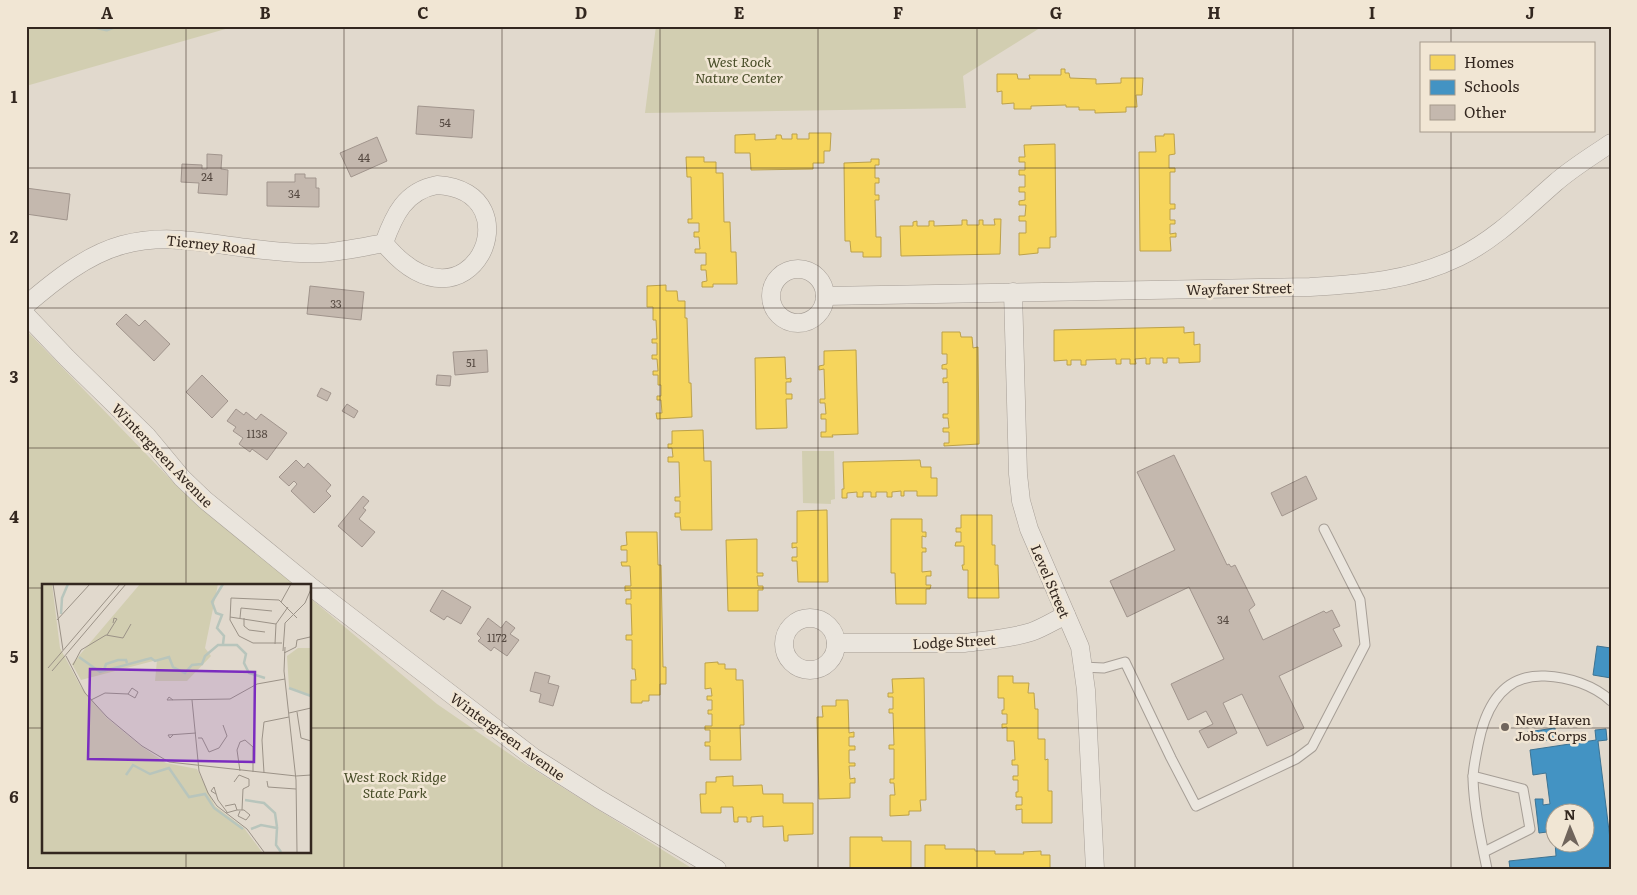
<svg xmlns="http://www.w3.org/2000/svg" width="1637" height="895" font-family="Literata,serif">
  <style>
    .green { fill: #d2ceb1 }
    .homes { fill: #f6d55c; stroke: #bca14a }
    .schools { fill: #4393c3; stroke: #3e7392 }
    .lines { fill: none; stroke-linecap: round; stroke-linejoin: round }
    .stream { stroke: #b8c5bc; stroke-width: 5 }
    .building { fill: #c4b8ae; stroke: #a1958d }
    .service-casing { stroke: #a69e96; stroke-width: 11 }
    .minor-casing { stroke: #a69e96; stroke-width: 19 }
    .service { stroke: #eae5dd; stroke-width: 9 }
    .minor { stroke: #eae5dd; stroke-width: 18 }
    .grid { fill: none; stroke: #33271f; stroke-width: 1; stroke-opacity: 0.55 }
    .poi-dot { fill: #70655c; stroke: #f1e6d4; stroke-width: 2 }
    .labels { text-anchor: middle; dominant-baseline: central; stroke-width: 5; stroke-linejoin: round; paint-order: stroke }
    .number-label { font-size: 11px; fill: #574b43 }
    .park-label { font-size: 14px; font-style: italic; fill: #484d28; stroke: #f1e6d4 }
    .street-label { font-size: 14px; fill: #33271f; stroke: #f1e6d4 }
    .poi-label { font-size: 14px; fill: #33271f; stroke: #f1e6d4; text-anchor: start }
    .inset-river { fill: none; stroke: #b8c5bc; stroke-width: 2.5 }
    .inset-road { fill: none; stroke: #9b9287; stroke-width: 1 }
    .view { fill: #7b2cbf; fill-opacity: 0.15; stroke: #7b2cbf; stroke-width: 2.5 }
    .inset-edge { fill: none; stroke: #33271f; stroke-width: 2.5 }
    .neatline { fill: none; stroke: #33271f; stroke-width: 2 }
    .grid-label { font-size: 16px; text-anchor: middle; font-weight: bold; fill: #33271f }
  </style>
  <rect width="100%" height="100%" fill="#e1d9cd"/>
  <g class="green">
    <polygon points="26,26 236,26 26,86"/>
    <polygon points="656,26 1043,26 963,76 966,108 645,113"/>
    <polygon points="26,330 179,488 295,585 44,585 44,851 310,851 310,598 437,704 517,759 693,869 26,869"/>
    <polygon points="802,451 834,451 835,499 831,500 831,504 803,503"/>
  </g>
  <g class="homes">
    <polygon points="1061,69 1065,69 1065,73 1069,73 1070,78 1096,79 1096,84 1121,83 1121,78 1143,78 1142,95 1136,95 1137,107 1126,107 1126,112 1095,113 1095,110 1079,110 1079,107 1066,107 1066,105 1031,106 1031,109 1014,109 1014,103 1002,104 1002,91 997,92 997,74 1017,74 1018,79 1030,79 1029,75 1061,75"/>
    <polygon points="809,133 831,133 830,151 824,151 824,163 813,163 813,169 751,170 750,153 735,153 735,135 755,134 755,140 776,139 776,135 781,135 782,139 792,139 792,134 797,134 797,139 809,139"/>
    <polygon points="1164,134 1174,134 1175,154 1169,155 1169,168 1175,168 1175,172 1170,172 1170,204 1175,204 1175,209 1170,209 1170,220 1175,220 1175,224 1170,224 1170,234 1176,233 1176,237 1170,237 1171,251 1140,251 1139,152 1156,152 1155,136 1164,136"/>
    <polygon points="1055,144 1056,237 1050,237 1050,248 1038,248 1038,253 1019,255 1019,233 1026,233 1026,221 1019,221 1019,216 1025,216 1026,205 1019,205 1019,201 1025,200 1025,192 1019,192 1019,187 1025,187 1025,175 1019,175 1019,170 1025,170 1025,162 1019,162 1019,157 1025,157 1024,145"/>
    <polygon points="686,157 704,157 704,162 716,162 716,173 723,173 724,222 730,222 731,252 736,252 737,284 713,284 713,287 702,287 702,282 707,281 706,270 701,270 701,265 706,265 706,253 695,253 695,249 700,249 699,237 694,237 694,232 699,232 699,223 688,223 688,219 692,219 691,177 687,177"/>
    <polygon points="871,159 879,159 879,165 875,165 875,178 879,178 879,183 875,183 875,195 879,195 879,200 875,200 876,237 881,237 881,257 863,257 863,252 851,252 850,241 845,241 844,163 871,162"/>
    <polygon points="994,219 1001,219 1000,254 901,256 900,226 913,226 913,222 917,221 917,226 929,226 929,221 934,221 934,226 962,225 962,220 967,220 967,225 979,225 979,220 983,220 983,225 995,225"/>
    <polygon points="666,285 666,291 677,291 678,301 685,301 685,318 687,318 689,383 691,383 692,417 657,419 656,413 662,413 661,400 657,400 657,396 661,396 661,385 658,385 658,375 653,375 653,371 658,371 657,359 652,359 652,355 657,355 657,343 652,343 652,339 657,339 656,320 653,320 653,307 647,307 647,286"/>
    <polygon points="1184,327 1184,333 1194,332 1194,345 1200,344 1200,362 1179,363 1179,358 1167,358 1167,363 1163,363 1163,358 1150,358 1150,364 1146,364 1146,358 1135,359 1136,364 1130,364 1130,359 1121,359 1121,364 1116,364 1116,359 1086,360 1086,365 1081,365 1081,360 1071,360 1071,365 1067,365 1067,360 1054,361 1054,330"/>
    <polygon points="942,332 960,332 961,337 972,337 973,348 978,347 979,444 944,446 944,443 949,443 949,432 943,432 943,428 949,428 948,418 943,418 943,414 948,414 948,382 943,383 943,378 947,378 947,369 942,369 942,365 947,364 947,354 942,354"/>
    <polygon points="856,350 858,434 832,435 833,437 821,437 821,432 826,432 826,419 821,419 821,414 826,414 825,403 820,403 820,399 825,399 824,369 819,370 819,366 824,365 824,351"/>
    <polygon points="785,357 786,379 791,378 791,382 786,382 786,394 792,394 792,399 786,399 787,428 756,429 755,358"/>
    <polygon points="703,430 704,461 711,461 712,530 681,530 680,517 675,517 675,513 680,513 680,501 675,501 675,497 680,497 679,462 668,462 668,457 673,457 672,448 668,448 668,444 672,444 672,431"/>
    <polygon points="920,460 921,467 931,467 931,478 937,478 937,496 917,496 917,491 904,491 904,496 901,496 901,491 892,492 892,497 887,497 887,492 876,492 876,497 871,497 871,492 863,492 863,497 857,497 857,492 847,493 847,498 842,498 842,489 844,489 843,462"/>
    <polygon points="827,510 828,582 798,582 797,561 792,561 792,557 797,557 797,547 792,548 792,543 797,543 797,511"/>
    <polygon points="961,515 992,515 992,545 995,545 995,565 998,565 999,598 968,598 968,570 963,570 962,565 964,565 964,546 955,546 956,542 961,542 961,532 956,532 956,528 961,528"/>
    <polygon points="891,519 922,519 922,532 926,532 926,537 922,536 922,548 926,548 926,552 922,552 922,572 931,571 931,576 926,576 926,585 931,585 930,589 926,589 926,604 896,604 895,573 891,573"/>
    <polygon points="626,532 657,532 658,565 661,565 663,667 666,667 666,684 660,684 660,695 649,695 649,701 642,701 642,703 631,703 631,680 636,680 635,669 632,669 632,640 626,640 626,635 632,635 631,604 626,604 626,599 631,599 631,590 625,591 625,586 631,586 630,566 622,566 621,562 627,562 627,550 621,550 621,546 627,545"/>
    <polygon points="757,539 757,573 763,573 763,576 757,576 758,586 763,586 763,590 758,590 758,611 728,611 726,540"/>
    <polygon points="718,662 718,664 725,664 725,669 736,669 736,680 743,680 744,725 740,725 741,760 710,760 710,746 705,746 705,742 710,742 710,730 705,730 705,726 712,726 712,714 708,714 708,710 712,710 712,700 707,700 707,696 712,696 711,688 705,689 705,663"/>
    <polygon points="998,676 1013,676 1013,683 1029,683 1028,693 1034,693 1035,709 1038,709 1038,739 1045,739 1045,760 1048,759 1048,791 1052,791 1052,823 1022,823 1022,809 1016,810 1016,805 1022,805 1022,797 1016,797 1016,792 1018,792 1018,780 1013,780 1013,776 1018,776 1018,765 1012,765 1012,760 1015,760 1014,741 1007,741 1007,727 1002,728 1002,724 1007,724 1007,714 1002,714 1002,710 1004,710 1004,698 998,698"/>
    <polygon points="924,678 926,800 920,800 921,811 909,811 909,815 890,816 890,795 895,795 894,783 890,783 890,779 894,779 894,749 889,749 889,745 894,745 893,713 889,713 889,709 893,709 893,697 888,697 888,693 893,693 892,679"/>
    <polygon points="836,700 848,700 849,733 854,732 854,737 849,737 849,746 855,746 855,750 849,750 849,763 855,763 855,766 849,766 850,779 855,778 855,783 850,783 850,798 819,799 817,717 823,717 822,706 836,706"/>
    <polygon points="733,776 733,786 762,785 763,794 783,794 783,803 813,803 813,834 788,835 788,841 784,841 783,826 763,827 763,816 751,817 751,822 747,822 747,817 738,817 738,822 734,822 733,807 721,807 721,813 701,813 700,794 706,794 706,782 716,782 716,777"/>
    <polygon points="850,837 882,837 882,841 911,841 911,869 850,869"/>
    <polygon points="925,845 945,845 945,849 975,849 975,851 995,851 995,854 1024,854 1023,852 1041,851 1041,855 1050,855 1050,869 925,869"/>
  </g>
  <g class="schools">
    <polygon points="1597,646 1611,648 1611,678 1593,675"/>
    <polygon points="1555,728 1557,739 1542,741 1541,730"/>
    <polygon points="1606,729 1607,740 1598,741 1611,847 1611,869 1510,869 1509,861 1556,856 1555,842 1584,842 1584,812 1554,812 1554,840 1553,823 1546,824 1547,832 1539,833 1535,799 1543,799 1543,805 1550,804 1546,773 1533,775 1530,750 1596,740 1595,730"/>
    <polygon points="1541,730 1542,741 1528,742 1527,732"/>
  </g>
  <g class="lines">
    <g class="stream">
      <polyline points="94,26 107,29 115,26"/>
      <polyline points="1595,26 1601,26"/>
    </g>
  </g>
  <g class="building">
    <polygon points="418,106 474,110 472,138 416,134"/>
    <polygon points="377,137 387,161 351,177 340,153"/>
    <polygon points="207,154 222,155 221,169 228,170 227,195 198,193 199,183 181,182 182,164 202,165 202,169 207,169"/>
    <polygon points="295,174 305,174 305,178 316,178 316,188 319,188 319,207 267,206 267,182 295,182"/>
    <polygon points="26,188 70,194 67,220 26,214"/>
    <polygon points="310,286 364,292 361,320 307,314"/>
    <polygon points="126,314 139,326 145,320 170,344 154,361 116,324"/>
    <polygon points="487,350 488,372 455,375 453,352"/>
    <polygon points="202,375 228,401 212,418 186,392"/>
    <polygon points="437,375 451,376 450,386 436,385"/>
    <polygon points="321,388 331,393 327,401 317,396"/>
    <polygon points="347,404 358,411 354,418 342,411"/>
    <polygon points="236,409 244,415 246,412 256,420 261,414 287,433 267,460 252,449 250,452 239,444 243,438 233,431 236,427 227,421"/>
    <polygon points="1174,455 1227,565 1229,564 1231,567 1235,565 1255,605 1249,610 1263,640 1324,611 1326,613 1332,610 1340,626 1333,629 1342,646 1279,676 1304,728 1267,746 1242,694 1223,703 1237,733 1208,748 1199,731 1213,724 1206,711 1188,720 1171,684 1224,659 1189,587 1127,617 1110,581 1175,550 1137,472"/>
    <polygon points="296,460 304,468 308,463 331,485 326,491 331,496 314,513 291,491 297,484 294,481 289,486 279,477"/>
    <polygon points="1306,476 1317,499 1282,516 1271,493"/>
    <polygon points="363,496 369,501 363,508 366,510 359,519 375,532 362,547 338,526"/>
    <polygon points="442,590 471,607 461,624 447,616 444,620 430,611"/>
    <polygon points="488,618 501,628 506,621 515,628 510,634 519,640 507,656 494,647 491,651 478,641 481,638 477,634"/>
    <polygon points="535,672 550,676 548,683 559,686 553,706 539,702 541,694 530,691"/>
  </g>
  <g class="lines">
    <g class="service-casing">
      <g id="service">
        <polyline points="1082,667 1104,668 1125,662 1171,758 1196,806 1296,759 1312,747 1365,645 1360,600 1324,529"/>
        <polyline points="1473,776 1523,789 1530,829 1484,852"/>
        <path d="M 1487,869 C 1481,839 1474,809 1473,779 C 1473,768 1476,756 1478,745 C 1485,709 1502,674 1545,676 C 1568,677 1594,685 1611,701"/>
      </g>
    </g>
    <g class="minor-casing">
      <g id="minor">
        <path d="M 437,185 C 538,191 469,346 384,243 C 394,215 405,191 437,185 Z"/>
        <circle cx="798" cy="296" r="27"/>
        <polyline points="1013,292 1018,474 1021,501 1029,529 1080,647 1086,690 1095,869"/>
        <path d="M 825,296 L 1310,287 C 1362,284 1410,281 1459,257 C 1496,239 1524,210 1555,183 C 1572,168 1592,156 1611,143"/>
        <path d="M 26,305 C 54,281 86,255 122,245 C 167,233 203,243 247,248 C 271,251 296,254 320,253 C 341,252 363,247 384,243"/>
        <polyline points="26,315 67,358 147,436 182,478 205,500 309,585"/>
        <polyline points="310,586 533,757 599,799 717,869"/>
        <circle cx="810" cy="644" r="26"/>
        <path d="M 836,643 L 964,643 C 986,640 1009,639 1031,632 C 1043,628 1055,620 1066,615"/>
      </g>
    </g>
    <use href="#service" class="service"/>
    <use href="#minor" class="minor"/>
  </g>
  <path class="grid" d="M 186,26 L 186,585M 344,26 L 344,869M 502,26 L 502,869M 660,26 L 660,869M 818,26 L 818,869M 977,26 L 977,869M 1135,26 L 1135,869M 1293,26 L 1293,869M 1451,26 L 1451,44M 1451,131 L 1451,869M 26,168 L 1611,168M 26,308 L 1611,308M 26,448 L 1611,448M 26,588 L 44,588M 310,588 L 1611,588M 26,728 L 44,728M 310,728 L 1611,728M 186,851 L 186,869"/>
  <circle class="poi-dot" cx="1505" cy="727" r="5"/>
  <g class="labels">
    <g class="number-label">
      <text x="445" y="122">54</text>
      <text x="364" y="157">44</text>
      <text x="207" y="176">24</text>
      <text x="294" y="193">34</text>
      <text x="336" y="303">33</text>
      <text x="471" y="362">51</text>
      <text x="257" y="433">1138</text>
      <text x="1223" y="619">34</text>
      <text x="497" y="637">1172</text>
    </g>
    <g class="park-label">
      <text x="739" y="61">West Rock<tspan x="739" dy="16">Nature Center</tspan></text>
      <text x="395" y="776">West Rock Ridge<tspan x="395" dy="16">State Park</tspan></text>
    </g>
    <g class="street-label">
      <text transform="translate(211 244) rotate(6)">Tierney Road</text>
      <text transform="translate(1239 288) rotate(-1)">Wayfarer Street</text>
      <text transform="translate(163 455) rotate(46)">Wintergreen Avenue</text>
      <text transform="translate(1051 581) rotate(67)">Level Street</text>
      <text transform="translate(954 641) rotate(-3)">Lodge Street</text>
      <text transform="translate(508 736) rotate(36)">Wintergreen Avenue</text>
    </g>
    <g class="poi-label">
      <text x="1515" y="719">New Haven<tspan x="1515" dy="16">Jobs Corps</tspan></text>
    </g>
  </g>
  <g transform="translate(42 584)">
    <rect width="269" height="269" fill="#e1d9cd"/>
    <path d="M 0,0 L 10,0 L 18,64 L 39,103 L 65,134 L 99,162 L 124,179 L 155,185 L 173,222 L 202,244 L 220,268 L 0,268 ZM 98,0 L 176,0 L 163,64 L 169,72 L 145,97 L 113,97 L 115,76 L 39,96 L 30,80 ZM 256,64 L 269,64 L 269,111 L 247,103 L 245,72 Z" fill="#d2ceb1"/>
    <path class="inset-river" d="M 19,30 L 20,14 L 26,0M 181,60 L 182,52 L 175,44 L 180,31 L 174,29 L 170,18 L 181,0M 37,73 L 58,88 L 109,74 L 113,77 L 127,73 L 131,83 L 143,89 L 150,81 L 160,80 L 163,72 L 176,61 L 195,61 L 204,70 L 202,79 L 207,89 L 223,94M 62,86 L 64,80 L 76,76 L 84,76 L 85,79M 247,104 L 269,112M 84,191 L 91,181 L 108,190 L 127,184 L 147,213 L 163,210 L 172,224 L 201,245M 203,216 L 222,219 L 233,229 L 235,243M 209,245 L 219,241 L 235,244 L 234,261 L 239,268"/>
    <path class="inset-road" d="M 11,0 L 21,66M 239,18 L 249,0M 188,33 L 234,40M 198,34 L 199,24 L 230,27M 202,34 L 202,42 L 207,46 L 223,48M 15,36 L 48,0M 65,51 L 75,35 L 72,34 L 71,39M 240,59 L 211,59 L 197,52 L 188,36 L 189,14 L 237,16 L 255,34M 233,60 L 234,40 L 246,23M 243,63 L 242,87 L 254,196 L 255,268M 241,67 L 243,39 L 263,19 L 269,5M 242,69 L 254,63 L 255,56 L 268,53M 24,72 L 43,109 L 65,133 L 100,162 L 127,178 L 254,192 L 269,191M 31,81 L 39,66 L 64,51 L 81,54 L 89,40M 6,84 L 78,0M 10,87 L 84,0M 49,116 L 63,109 L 86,110 L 93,114 L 96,108 L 90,104 L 86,110M 131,116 L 127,113 L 125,116 L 188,115 L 215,100 L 243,95M 150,116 L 157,187 L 166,209 L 175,222 L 205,245 L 222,268M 255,128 L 259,154 L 269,157M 247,129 L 269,124M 131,151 L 128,154 L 126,151 L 154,149M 156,154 L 160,154 L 167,168 L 177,164 L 185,152 L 181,141M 198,187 L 195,166 L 198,158 L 203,156 L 211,163 L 211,188M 222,189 L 220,156 L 222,138 L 247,133M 225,197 L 226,203 L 254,205M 192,198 L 197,191 L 207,195 L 207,202 L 201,205 L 200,226M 174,210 L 169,207 L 172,203 L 176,216 L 185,228M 183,222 L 193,220 L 195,226M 184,229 L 195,226 L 202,226 L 208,231 L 204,236 L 196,232 L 198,227"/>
    <path class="view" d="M 48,85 L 213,88 L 212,178 L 46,175 Z"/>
    <rect width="269" height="269" class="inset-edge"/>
  </g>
  <rect width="1637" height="895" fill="none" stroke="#f1e6d4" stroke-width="55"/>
  <rect x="1420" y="42" width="175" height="90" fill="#f1e6d4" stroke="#a59a8c"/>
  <rect x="1430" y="55" width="25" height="15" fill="#f6d55c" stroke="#a59a8c"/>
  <text x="1464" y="68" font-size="15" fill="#33271f">Homes</text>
  <rect x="1430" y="80" width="25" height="15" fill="#4393c3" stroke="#a59a8c"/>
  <text x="1464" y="92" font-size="15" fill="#33271f">Schools</text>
  <rect x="1430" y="105" width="25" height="15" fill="#c4b8ae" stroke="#a59a8c"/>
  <text x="1464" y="118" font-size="15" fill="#33271f">Other</text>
  <g transform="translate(1570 828) rotate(359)"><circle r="24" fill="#f1e6d4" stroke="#a59a8c"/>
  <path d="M0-4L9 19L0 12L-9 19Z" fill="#70655c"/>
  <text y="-8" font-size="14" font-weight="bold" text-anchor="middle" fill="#33271f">N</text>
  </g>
  <rect x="28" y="28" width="1582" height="840" class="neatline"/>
  <g class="grid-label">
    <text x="107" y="19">A</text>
    <text x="265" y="19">B</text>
    <text x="423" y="19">C</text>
    <text x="581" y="19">D</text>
    <text x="739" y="19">E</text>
    <text x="898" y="19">F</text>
    <text x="1056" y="19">G</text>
    <text x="1214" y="19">H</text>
    <text x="1372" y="19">I</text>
    <text x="1530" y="19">J</text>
    <text x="14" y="103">1</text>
    <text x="14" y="243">2</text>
    <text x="14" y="383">3</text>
    <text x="14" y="523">4</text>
    <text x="14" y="663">5</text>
    <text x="14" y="803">6</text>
  </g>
</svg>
